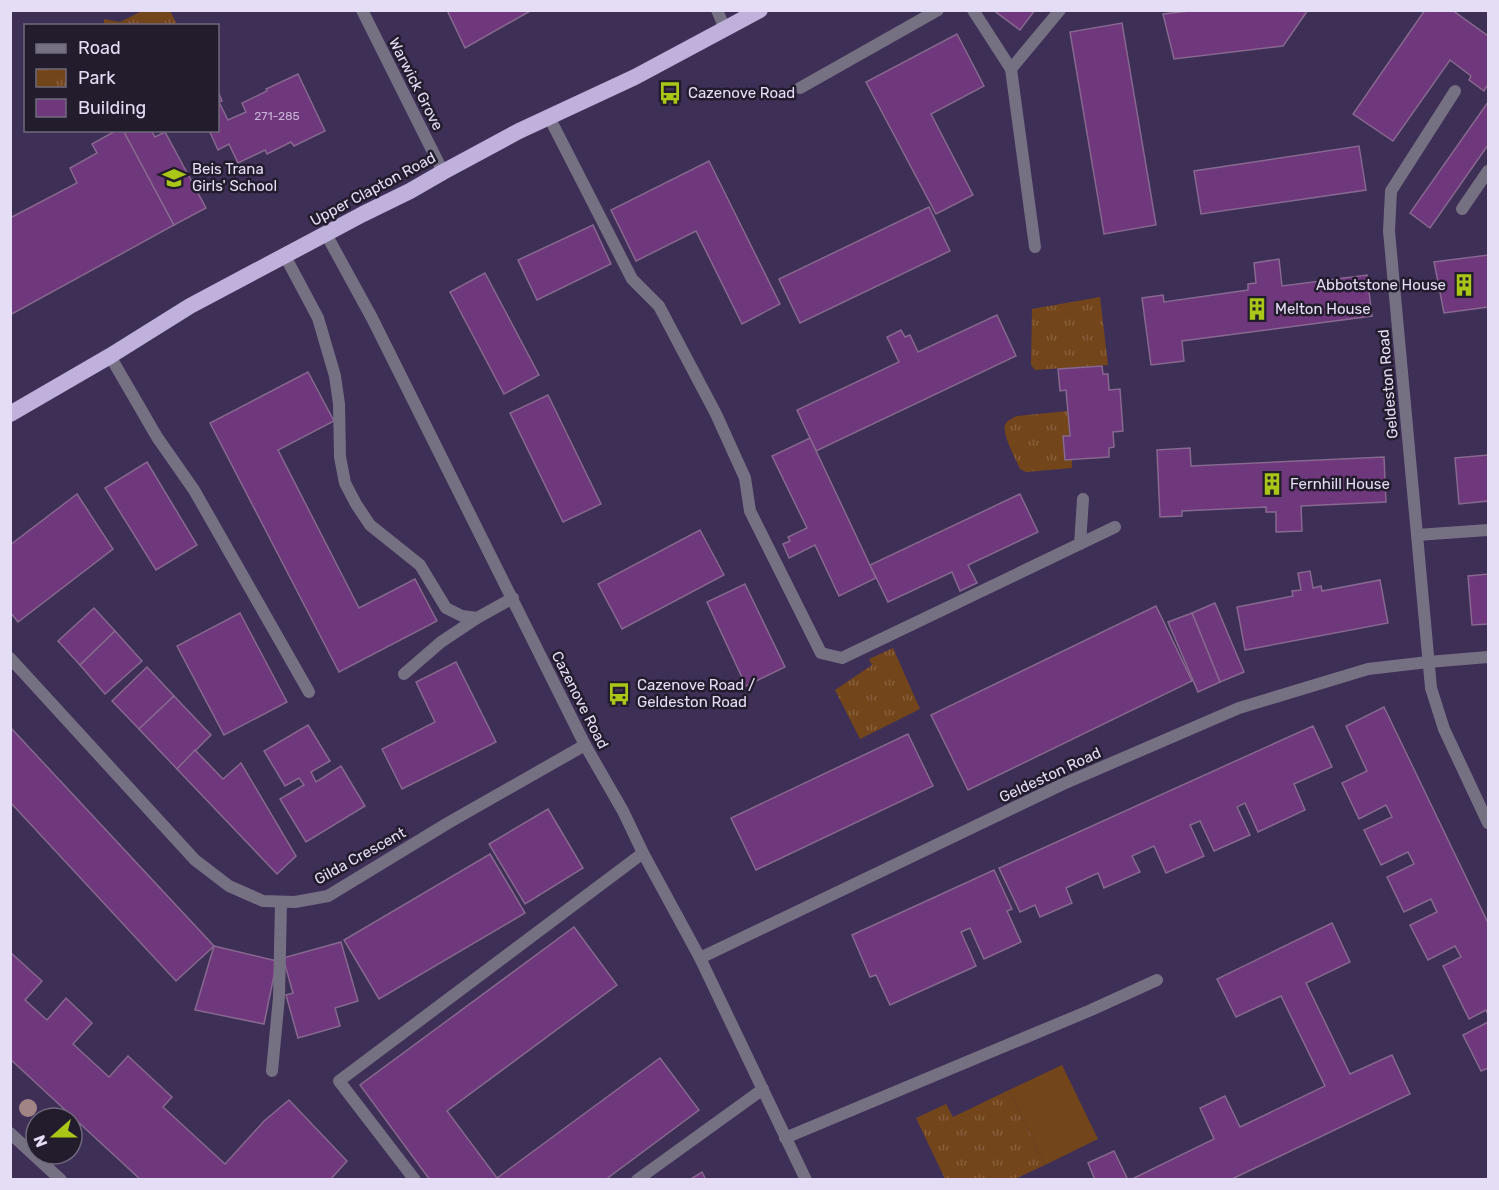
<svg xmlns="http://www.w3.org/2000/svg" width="1499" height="1190" font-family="Rubik,sans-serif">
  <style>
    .grass { fill: #73451b }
    .park { fill: url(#park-tufts) }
    .building { fill: #6f387c; stroke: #87688e; stroke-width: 1.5 }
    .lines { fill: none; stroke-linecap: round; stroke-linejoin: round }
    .service { stroke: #767083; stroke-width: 12 }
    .minor { stroke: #767083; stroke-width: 12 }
    .tertiary { stroke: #767083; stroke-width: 12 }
    .trunk { stroke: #bfb1dc; stroke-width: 16 }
    .tree { fill: #a18585 }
    .labels { text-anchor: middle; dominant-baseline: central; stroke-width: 5; stroke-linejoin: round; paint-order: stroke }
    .number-label { font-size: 12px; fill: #c8b4d7 }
    .street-label { font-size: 15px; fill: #e5ddf5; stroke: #221c2d }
    .poi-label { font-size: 15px; fill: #e5ddf5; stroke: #221c2d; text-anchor: start }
  </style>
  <defs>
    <pattern id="park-tufts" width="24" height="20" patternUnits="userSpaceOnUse" patternTransform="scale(1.5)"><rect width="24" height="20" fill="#73451b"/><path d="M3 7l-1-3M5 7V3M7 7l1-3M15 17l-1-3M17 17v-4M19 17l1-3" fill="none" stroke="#875f3d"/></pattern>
  </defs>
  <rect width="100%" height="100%" fill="#3d2f56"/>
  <polygon class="grass" points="1062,1065 1098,1139 1045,1165 1009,1090"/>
  <g class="park">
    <polygon points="144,10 170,11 177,24 175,26 104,25 104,19 120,22"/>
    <polygon points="1100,297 1108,365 1035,370 1031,365 1032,309"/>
    <path d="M 1068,411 L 1070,436 L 1063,436 L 1065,460 L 1072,460 L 1072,468 L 1026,472 L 1020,469 C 1016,459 1002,435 1005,425 C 1007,420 1013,418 1017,416 Z"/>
    <polygon points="893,648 920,709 860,739 835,690 872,665 869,659"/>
    <polygon points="1009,1090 1045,1165 1015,1179 945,1179 916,1118 946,1104 953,1117"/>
  </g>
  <g class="building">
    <polygon points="447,10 532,10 465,48"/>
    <polygon points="993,10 1035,10 1020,30"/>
    <polygon points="1199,10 1308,10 1283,46 1174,59 1163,14"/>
    <polygon points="1425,10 1452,10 1488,36 1488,84 1484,91 1469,80 1471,76 1450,60 1393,141 1353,114"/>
    <polygon points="1122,23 1156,225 1104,234 1070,32"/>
    <polygon points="957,34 984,86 931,114 973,195 936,214 866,82"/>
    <polygon points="298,74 325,131 294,146 291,142 267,154 265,150 238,163 229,144 218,150 209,130 218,130 218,91 222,101 219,102 228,120 246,112 242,103 267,91 266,89"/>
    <polygon points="1488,102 1488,145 1430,228 1410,213"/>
    <polygon points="117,130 123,130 174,225 10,315 10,218 77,183 70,168 97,153 92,144"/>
    <polygon points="123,130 151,130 155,137 165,132 206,208 174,225"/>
    <polygon points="1359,146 1366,190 1201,214 1194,171"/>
    <polygon points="709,161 780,304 742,324 696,231 636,261 611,210"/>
    <polygon points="929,207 950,251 800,323 779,279"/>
    <polygon points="593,225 611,264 537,300 518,260"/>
    <polygon points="1488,255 1488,307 1444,313 1434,262"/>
    <polygon points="1279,259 1282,286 1367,275 1372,316 1182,341 1184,361 1151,365 1142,298 1163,295 1164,302 1248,290 1248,284 1256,283 1254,263"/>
    <polygon points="485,273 539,375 504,394 450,292"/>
    <polygon points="997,315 1016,356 816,451 797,410 899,362 887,337 901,330 905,337 910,335 918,352"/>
    <polygon points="1102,366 1103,374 1108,374 1109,390 1120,389 1123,431 1113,432 1114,447 1109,448 1109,457 1065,460 1063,436 1070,436 1066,390 1060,391 1058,369"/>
    <polygon points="308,372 334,421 278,450 359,608 415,579 437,621 339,672 210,423"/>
    <polygon points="548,395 601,504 563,522 510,413"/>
    <polygon points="810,438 876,578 839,596 815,545 789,558 783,544 790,541 788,537 807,528 772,456"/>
    <polygon points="1190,448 1191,466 1384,457 1386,502 1301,506 1302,531 1276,532 1276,512 1266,512 1266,507 1182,511 1182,516 1160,517 1157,450"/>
    <polygon points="1488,455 1488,501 1459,504 1455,458"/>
    <polygon points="147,462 197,545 156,570 105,488"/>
    <polygon points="77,494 113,549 18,622 10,612 10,545"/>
    <polygon points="1020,494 1038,532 968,565 977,583 960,591 952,572 888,602 870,565"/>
    <polygon points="700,530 724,575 622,629 598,584"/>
    <polygon points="1310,571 1313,588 1321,586 1322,591 1380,580 1388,623 1245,650 1237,607 1293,596 1292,591 1301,590 1298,573"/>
    <polygon points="1488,574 1488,624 1472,625 1468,576"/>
    <polygon points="745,584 785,667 746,686 707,602"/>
    <polygon points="1215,603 1244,672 1220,682 1192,613"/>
    <polygon points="1156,606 1192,681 968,790 931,715"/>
    <polygon points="94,608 115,631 80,665 58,641"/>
    <polygon points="240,613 287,702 224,735 177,646"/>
    <polygon points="1192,613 1220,682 1198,692 1168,622"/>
    <polygon points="115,631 142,661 105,694 80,665"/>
    <polygon points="456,662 496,742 402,789 382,749 435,722 416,682"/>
    <polygon points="147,667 174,696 139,729 112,701"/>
    <polygon points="174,696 211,735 177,769 139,729"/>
    <polygon points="1384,707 1488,923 1488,1015 1486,1010 1469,1019 1443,966 1461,957 1455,946 1428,960 1410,925 1437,912 1431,899 1404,912 1387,877 1414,864 1408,852 1381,865 1364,830 1392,817 1386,805 1359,819 1342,783 1367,771 1346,726"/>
    <polygon points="308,725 330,761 311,772 316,782 341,766 365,806 306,842 280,799 304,785 299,778 285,786 264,751"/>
    <polygon points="1313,726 1332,767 1294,784 1305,810 1258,832 1245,803 1237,807 1250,835 1214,851 1200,821 1190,825 1204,856 1166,873 1154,846 1132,856 1140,872 1104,888 1098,873 1066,888 1072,903 1040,917 1035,905 1020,912 999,868"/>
    <polygon points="10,727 214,946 176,981 10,802"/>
    <polygon points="908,734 933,786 756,870 731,818"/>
    <polygon points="195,750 223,779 241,763 296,856 277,874 177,769"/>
    <polygon points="548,809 583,868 525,904 489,844"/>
    <polygon points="490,854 525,913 379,999 344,940"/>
    <polygon points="994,870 1012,909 1007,911 1021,942 984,959 970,928 961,932 976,966 890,1005 876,975 870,977 852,935"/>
    <polygon points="1332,923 1350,962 1306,983 1350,1074 1392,1055 1410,1094 1230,1180 1130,1180 1214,1139 1200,1108 1225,1096 1240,1127 1325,1086 1281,996 1236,1017 1217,979"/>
    <polygon points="574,927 617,985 447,1111 497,1178 660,1058 699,1110 605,1180 430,1180 360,1085"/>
    <polygon points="341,942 358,1001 335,1008 340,1026 298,1038 286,995 293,993 283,958"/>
    <polygon points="214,946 277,961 264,1024 195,1010"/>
    <polygon points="10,952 42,981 25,1000 47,1020 66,998 92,1023 73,1044 109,1077 128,1056 172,1097 163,1107 225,1164 264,1121 289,1100 347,1161 330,1180 141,1180 10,1059"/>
    <polygon points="1488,1022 1488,1068 1481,1071 1463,1035"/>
    <polygon points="1114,1151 1128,1180 1095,1180 1088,1163"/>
    <polygon points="702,1172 706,1180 689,1180"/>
  </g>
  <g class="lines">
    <g class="service">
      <polyline points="717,10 725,29"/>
      <polyline points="1011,69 1060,10"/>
      <polyline points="800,88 938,10"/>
      <polyline points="1462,209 1488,171"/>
      <polyline points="1389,231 1391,191 1455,91"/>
      <polyline points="285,256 318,318 335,376 339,404 340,457 345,483 356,504 370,525 420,565 446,608 462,616 477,618 513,598"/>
      <polyline points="110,356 157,437 194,490 309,692"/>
      <polyline points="404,674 441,642 477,618"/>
      <polyline points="272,1071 279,997 281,902"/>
      <polyline points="785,1138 1091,1010 1157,980"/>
      <polyline points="415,1180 339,1081 643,853"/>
      <polyline points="637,1180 763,1089"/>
    </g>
    <g class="minor">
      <polyline points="362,10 443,172"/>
      <polyline points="973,10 1011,69 1035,247"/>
      <polyline points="549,117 632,279 659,306 716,414 745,478 750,511 821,653 842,658 1115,527"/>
      <polyline points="1389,231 1417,535"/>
      <polyline points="1488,530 1417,535 1431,688 1444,729 1488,823"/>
      <polyline points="1080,544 1083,499"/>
      <polyline points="10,658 195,860 229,886 263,901 295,902 328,896 448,823 585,745"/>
      <polyline points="700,958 1063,784 1239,708 1368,669 1428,662 1488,657"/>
      <polyline points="10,1133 61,1180"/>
    </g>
    <polyline class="tertiary" points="326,234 372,318 585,745 623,811 643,853 700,958 806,1180"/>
    <polyline class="trunk" points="10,414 110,356 190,306 363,214 410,191 443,172 519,131 635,77 760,10"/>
  </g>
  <circle class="tree" cx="28" cy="1108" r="9"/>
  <defs>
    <g id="bus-bare" transform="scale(1.8)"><path d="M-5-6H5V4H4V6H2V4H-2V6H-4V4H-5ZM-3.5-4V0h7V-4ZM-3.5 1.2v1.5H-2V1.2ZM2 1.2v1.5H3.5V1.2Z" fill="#aac718" stroke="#221c2d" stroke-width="2.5" paint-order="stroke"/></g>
    <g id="school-bare" transform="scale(1.8)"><path d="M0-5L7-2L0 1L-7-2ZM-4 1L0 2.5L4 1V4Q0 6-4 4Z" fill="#aac718" stroke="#221c2d" stroke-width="2.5" paint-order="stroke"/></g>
    <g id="building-bare" transform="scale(1.8)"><path d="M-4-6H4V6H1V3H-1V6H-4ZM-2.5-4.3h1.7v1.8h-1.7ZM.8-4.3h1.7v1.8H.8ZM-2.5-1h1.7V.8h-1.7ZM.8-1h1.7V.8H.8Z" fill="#aac718" stroke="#221c2d" stroke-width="2.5" paint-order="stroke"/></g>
  </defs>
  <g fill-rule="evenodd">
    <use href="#bus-bare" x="670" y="93"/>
    <use href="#school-bare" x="174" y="178"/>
    <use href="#building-bare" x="1464" y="285"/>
    <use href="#building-bare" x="1257" y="309"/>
    <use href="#building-bare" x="1272" y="484"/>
    <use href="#bus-bare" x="619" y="694"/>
  </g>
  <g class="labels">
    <g class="number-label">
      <text x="277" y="116">271-285</text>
    </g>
    <g class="street-label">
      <text transform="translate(416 84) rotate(63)">Warwick Grove</text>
      <text transform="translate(373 189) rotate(-28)">Upper Clapton Road</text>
      <text transform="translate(1388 384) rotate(-95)">Geldeston Road</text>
      <text transform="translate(580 700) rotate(63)">Cazenove Road</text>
      <text transform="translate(1050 775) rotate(-25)">Geldeston Road</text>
      <text transform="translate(360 856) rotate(-29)">Gilda Crescent</text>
    </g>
    <g class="poi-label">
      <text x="688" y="93">Cazenove Road</text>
      <text x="192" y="169">Beis Trana<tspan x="192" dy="17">Girls' School</tspan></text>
      <text x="1446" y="285" text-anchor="end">Abbotstone House</text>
      <text x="1275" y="309">Melton House</text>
      <text x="1290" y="484">Fernhill House</text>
      <text x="637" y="685">Cazenove Road /<tspan x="637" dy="17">Geldeston Road</tspan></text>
    </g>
  </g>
  <rect width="1499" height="1190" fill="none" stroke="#e5ddf5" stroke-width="24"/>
  <rect x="24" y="24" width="195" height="108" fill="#221c2d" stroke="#70697d" stroke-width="1.5"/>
  <rect x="36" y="44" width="30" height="9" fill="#767083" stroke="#70697d" stroke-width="1.5"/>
  <text x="78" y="54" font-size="18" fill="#e5ddf5">Road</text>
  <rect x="36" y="69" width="30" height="18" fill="url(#park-tufts)" stroke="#70697d" stroke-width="1.5"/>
  <text x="78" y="84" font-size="18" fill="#e5ddf5">Park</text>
  <rect x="36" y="99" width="30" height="18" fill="#6f387c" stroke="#70697d" stroke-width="1.5"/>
  <text x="78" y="114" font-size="18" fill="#e5ddf5">Building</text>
  <g transform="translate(54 1136) rotate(249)"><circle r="28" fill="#221c2d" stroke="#70697d" stroke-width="1.5"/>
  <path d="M0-4.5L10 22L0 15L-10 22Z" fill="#aac718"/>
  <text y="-9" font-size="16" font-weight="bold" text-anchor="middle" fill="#e5ddf5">N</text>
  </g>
</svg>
